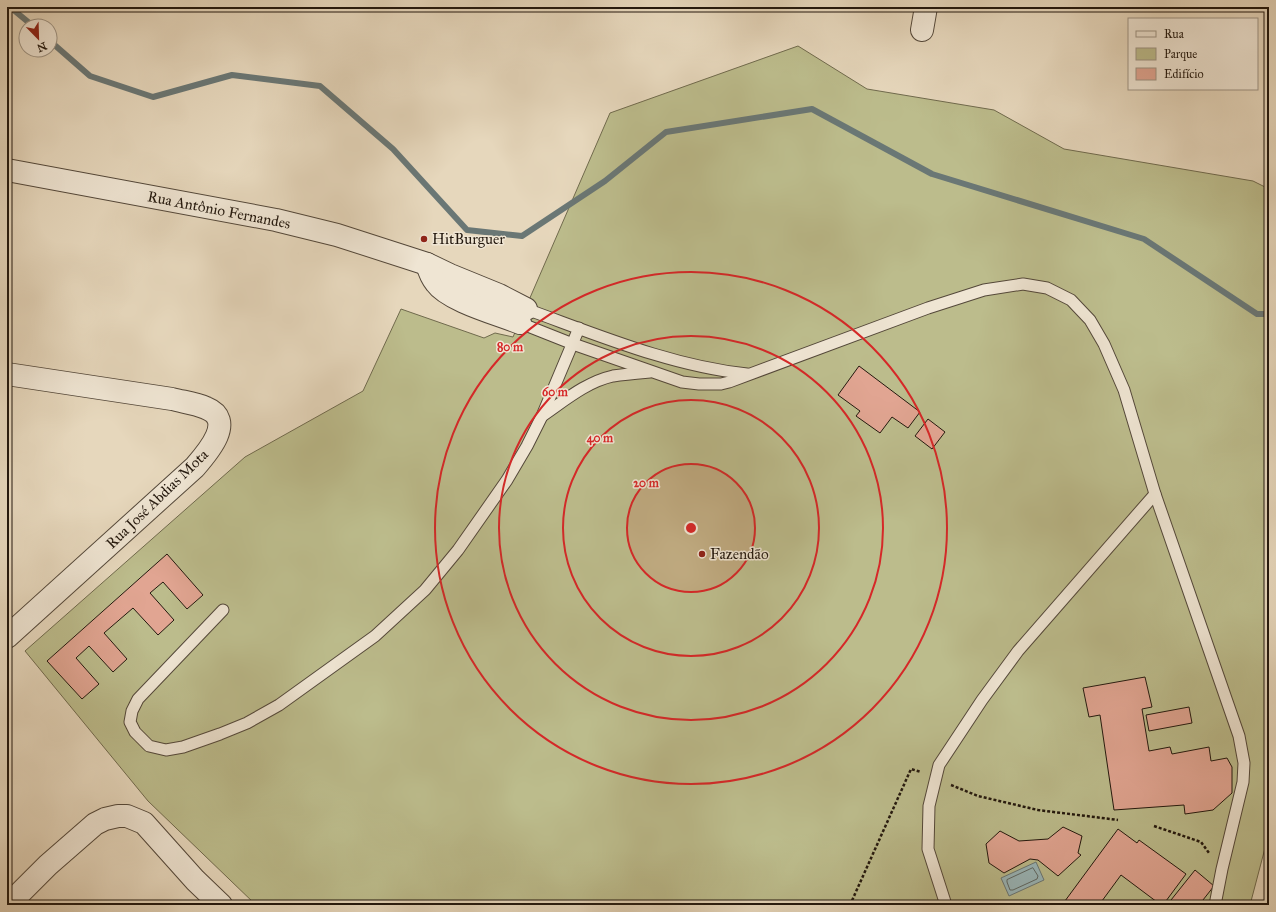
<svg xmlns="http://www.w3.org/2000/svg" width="1276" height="912" font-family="'IM FELL Great Primer',serif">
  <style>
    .green { fill: #bcbc8c; stroke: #706a4d }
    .water { fill: #9ab7ba; stroke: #6a7775 }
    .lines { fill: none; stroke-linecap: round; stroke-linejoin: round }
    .shore { stroke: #5e6864; stroke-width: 1 }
    .stream { stroke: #6a7775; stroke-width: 6 }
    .building { fill: #e1a592; stroke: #23180e }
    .lane-casing { stroke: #54483a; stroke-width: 13 }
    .street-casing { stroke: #54483a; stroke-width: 24 }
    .path { stroke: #23180e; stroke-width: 2.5; stroke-dasharray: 3 2; stroke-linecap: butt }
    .lane { stroke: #efe5d3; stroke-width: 11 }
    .street { stroke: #efe5d3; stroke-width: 22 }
    .ring { fill: none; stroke: #d62828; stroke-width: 2 }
    .poi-dot { fill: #8f2418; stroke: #efe5d3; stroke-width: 1.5 }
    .labels { text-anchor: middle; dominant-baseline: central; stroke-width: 3; stroke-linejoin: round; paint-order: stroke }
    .street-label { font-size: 15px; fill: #23180e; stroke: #efe5d3 }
    .poi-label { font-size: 15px; fill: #23180e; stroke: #efe5d3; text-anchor: start }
    .centre { fill: #d62828; stroke: #efe5d3; stroke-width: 2 }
    .ring-label { font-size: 12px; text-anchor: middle; font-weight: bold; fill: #d62828; stroke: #efe5d3; stroke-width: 3; stroke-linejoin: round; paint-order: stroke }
  </style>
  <rect width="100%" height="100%" fill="#e6d7bc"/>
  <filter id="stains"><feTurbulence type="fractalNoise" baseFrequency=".005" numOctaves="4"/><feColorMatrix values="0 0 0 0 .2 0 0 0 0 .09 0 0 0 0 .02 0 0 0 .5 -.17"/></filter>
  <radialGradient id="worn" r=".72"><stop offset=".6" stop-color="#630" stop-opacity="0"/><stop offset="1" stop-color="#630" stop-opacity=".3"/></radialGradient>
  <polygon class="green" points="798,46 867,89 994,110 1064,149 1253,181 1269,189 1269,833 1250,905 256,905 148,801 25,651 245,457 363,391 401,309 484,338 495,333 513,337 610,113"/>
  <polygon class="water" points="1036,862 1044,880 1009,896 1001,878"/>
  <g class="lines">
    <polygon class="shore" points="1033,868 1038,876 1037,879 1013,890 1010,890 1007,882 1007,880"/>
    <g class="stream">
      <polyline points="10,7 33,26"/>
      <polyline points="50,41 90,76 153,97 232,75 320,86 393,149 467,230 522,236 605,181 666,132 812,109 932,174 1144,239 1257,314 1269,314"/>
    </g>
  </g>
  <g class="building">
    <polygon points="859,366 920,412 908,428 892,417 880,433 856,416 860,411 838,395"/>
    <polygon points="928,419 945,432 932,449 915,436"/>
    <polygon points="167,554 203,595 187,609 163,582 150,593 174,620 158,635 133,608 104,633 127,659 113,672 89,646 76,658 99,684 82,699 47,661"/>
    <polygon points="1145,677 1152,707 1142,709 1149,751 1170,747 1172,754 1209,747 1211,761 1227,758 1232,767 1232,793 1213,810 1185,814 1184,805 1114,810 1100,715 1089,717 1083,688"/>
    <polygon points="1189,707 1192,723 1149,731 1146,715"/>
    <polygon points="1063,827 1082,836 1078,853 1081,855 1058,876 1038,860 1030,859 1004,873 989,863 986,844 1000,831 1019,841 1048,839"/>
    <polygon points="1118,829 1137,843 1139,840 1186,874 1163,905 1161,905 1121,875 1099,905 1062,905"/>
    <polygon points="1195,870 1214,886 1199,905 1167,905"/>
  </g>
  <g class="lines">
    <g class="lane-casing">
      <g id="lane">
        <path d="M 526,309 C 598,335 671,366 747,374"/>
        <polyline points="520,323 573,344 682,382 699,384 721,384 729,382 928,308 984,290 1023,284 1047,288 1071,300 1090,320 1104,344 1124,390 1155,494 1239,736 1244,763 1243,782 1222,869 1215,905"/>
        <path d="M 542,416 C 564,401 586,382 613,376 C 625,374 638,373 650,372"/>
        <polyline points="223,610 138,699 132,711 130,722 135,732 149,746 166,750 183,747 220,734 247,723 279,705 375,636 425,590 458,550 507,480 527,446 542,416 579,328"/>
        <polyline points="946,905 928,849 929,806 939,765 982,700 1018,651 1155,494"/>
      </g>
    </g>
    <g class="street-casing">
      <g id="street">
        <polyline points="922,30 926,7"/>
        <polyline points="7,170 276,220 337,235 427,264 450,275 499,295 526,309"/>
        <path d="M 427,264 C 429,271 431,277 436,283 C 449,301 498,314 520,323"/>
        <path d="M 7,374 L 172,399 C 183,402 195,403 206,408 C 236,420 208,452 195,467 L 7,637"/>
        <polyline points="8,905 48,865 95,824 105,819 118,816 127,816 144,823 195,880 221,905"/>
      </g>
    </g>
    <g class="path">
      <polyline points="951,785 978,796 1038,810 1118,820"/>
      <polyline points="1154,826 1201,842 1209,853"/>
      <polyline points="850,905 911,769 921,772"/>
    </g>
    <use href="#lane" class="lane"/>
    <use href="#street" class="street"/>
  </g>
  <circle cx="691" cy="528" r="64" fill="#d62828" fill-opacity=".12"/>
  <g class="ring">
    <circle cx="691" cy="528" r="64"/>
    <circle cx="691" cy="528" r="128"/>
    <circle cx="691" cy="528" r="192"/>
    <circle cx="691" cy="528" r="256"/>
  </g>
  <g class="poi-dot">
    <circle cx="424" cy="239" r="4"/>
    <circle cx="702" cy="554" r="4"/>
  </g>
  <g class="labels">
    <g class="street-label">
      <text transform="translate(219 210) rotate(11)">Rua Antônio Fernandes</text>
      <text transform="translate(157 499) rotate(-44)">Rua José Abdias Mota</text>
    </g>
    <g class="poi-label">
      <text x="432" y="239">HitBurguer</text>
      <text x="710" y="554">Fazendão</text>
    </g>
  </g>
  <circle cx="691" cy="528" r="6" class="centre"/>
  <g class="ring-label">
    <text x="510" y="351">80 m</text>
    <text x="555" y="396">60 m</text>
    <text x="600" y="442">40 m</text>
    <text x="646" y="487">20 m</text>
  </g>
  <rect width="1276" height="912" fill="none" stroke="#e6d7bc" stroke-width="24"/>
  <rect x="8" y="8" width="1260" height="896" fill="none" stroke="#23180e" stroke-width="2"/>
  <rect x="12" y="12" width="1252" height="888" fill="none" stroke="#23180e"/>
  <rect x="1128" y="18" width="130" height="72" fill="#efe5d3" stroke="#9d9384"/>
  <rect x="1136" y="31" width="20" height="6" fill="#efe5d3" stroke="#9d9384"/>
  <text x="1164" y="38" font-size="12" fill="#23180e">Rua</text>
  <rect x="1136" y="48" width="20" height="12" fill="#bcbc8c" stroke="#9d9384"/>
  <text x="1164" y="58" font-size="12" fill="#23180e">Parque</text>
  <rect x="1136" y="68" width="20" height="12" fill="#e1a592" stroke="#9d9384"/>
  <text x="1164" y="78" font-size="12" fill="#23180e">Edifício</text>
  <g transform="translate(38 38) rotate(157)"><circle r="19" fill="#efe5d3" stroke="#9d9384"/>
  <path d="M0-3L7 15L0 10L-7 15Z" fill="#8f2418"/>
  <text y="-6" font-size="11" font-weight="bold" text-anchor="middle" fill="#23180e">N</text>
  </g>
  <rect width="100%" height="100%" filter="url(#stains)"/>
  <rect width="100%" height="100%" fill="url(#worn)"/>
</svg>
